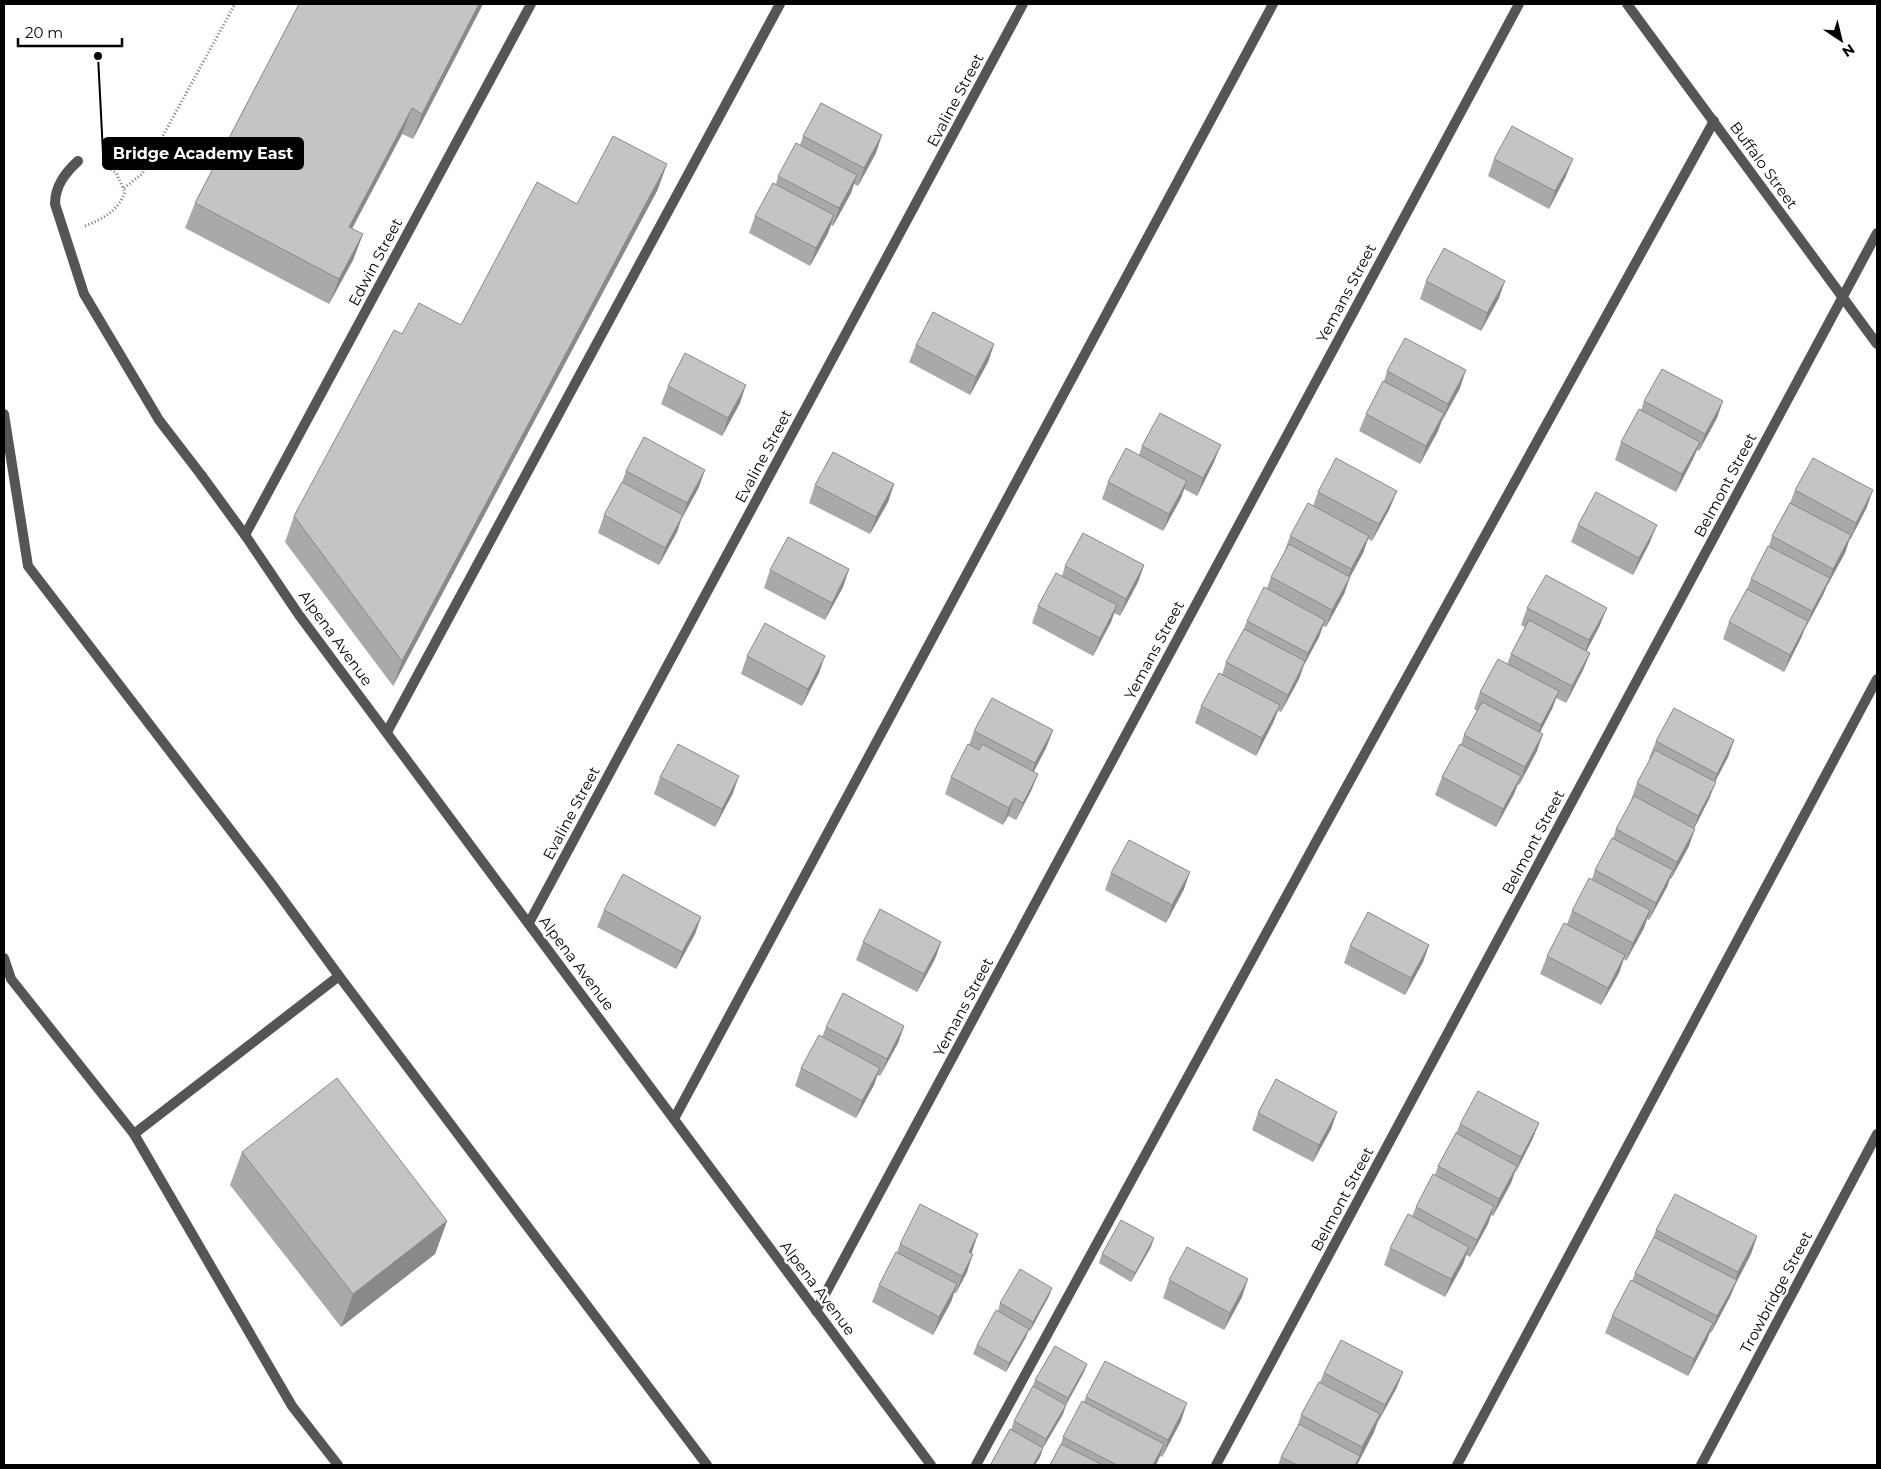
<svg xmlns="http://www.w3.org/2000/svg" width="1881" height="1469" font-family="Montserrat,sans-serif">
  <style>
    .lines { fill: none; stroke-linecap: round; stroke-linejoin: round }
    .path { stroke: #777; stroke-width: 3; stroke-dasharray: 1 2.5; stroke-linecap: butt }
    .service { stroke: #555; stroke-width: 10 }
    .minor { stroke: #555; stroke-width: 10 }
    .tertiary { stroke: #555; stroke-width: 10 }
    .wall { fill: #a9a9a9 }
    .shaded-wall { fill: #898989 }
    .building { fill: #c4c4c4; stroke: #898989 }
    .labels { text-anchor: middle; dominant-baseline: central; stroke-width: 5; stroke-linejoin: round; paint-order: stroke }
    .street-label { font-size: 15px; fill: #000; stroke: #fff }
    .leader { fill: none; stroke: #000; stroke-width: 2 }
    .callout-dot { fill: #000; stroke: #fff; stroke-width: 2 }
    .callout { fill: #000; stroke: #000; stroke-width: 2 }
    .callout-label { font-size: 16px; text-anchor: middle; font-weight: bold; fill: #fff }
  </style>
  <rect width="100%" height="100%" fill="#fff"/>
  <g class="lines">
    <g class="path">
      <polyline points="124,188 142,174 235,4"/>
      <path d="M 85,226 C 103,219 118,211 125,192 L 116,173 L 101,162"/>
    </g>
    <g class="service">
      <path d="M 78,161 C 65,173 55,186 55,204 L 84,294 L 159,420 L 202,476"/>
      <polyline points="4,414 28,566 268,879 339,976"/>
      <polyline points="387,732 780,4"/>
      <polyline points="4,958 11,979 134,1134"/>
      <polyline points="674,1119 1273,4"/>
      <polyline points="338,1465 292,1406 134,1134 339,976 707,1465"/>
      <polyline points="976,1465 1316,842 1714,121"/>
      <polyline points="1457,1465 1877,679"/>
    </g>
    <g class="minor">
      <polyline points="202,476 245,535 299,615 931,1465"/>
      <polyline points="245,535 531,4"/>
      <polyline points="529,923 1023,4"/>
      <polyline points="816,1311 1519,4"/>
      <polyline points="1216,1465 1877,233"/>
      <polyline points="1701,1465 1877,1134"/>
    </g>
    <polyline class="tertiary" points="1627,4 1877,344"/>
  </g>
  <g class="wall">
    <polygon points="299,4 483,4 413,139 402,134 352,229 363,234 353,260 329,304 185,228 195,203"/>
    <polygon points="803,136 876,153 858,186 854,184 851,193 833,226 831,225 828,233 810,266 749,233 755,216 776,184 778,176 800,145"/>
    <polygon points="1494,159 1566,176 1549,209 1488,176"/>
    <polygon points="658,189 393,686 285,542 294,516 402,334 461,325 577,204"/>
    <polygon points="1426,281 1499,298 1481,331 1420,299"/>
    <polygon points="994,344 988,362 970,395 909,362 916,345"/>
    <polygon points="1387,371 1460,388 1442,421 1438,431 1420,464 1359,431 1366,414 1384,381"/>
    <polygon points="668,386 740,403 722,436 661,404"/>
    <polygon points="1644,401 1717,418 1699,451 1697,450 1693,459 1676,492 1615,460 1621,442 1641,410"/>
    <polygon points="1142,446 1214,462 1197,496 1184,489 1181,498 1163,531 1102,499 1108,482 1139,455"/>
    <polygon points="626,471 699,487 681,520 677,532 659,565 598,533 604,515 622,482"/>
    <polygon points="894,484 888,502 870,534 809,503 815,485"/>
    <polygon points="1795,490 1867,507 1850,540 1849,540 1845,553 1827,586 1823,595 1805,628 1801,638 1784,672 1723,639 1729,622 1747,589 1751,579 1769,546 1772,536 1790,503"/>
    <polygon points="1318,492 1390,508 1372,541 1368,539 1363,553 1350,577 1344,594 1326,627 1323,626 1319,637 1304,665 1299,679 1281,712 1278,711 1273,723 1256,756 1195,723 1201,706 1222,675 1226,662 1242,633 1247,621 1267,588 1271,577 1284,553 1290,536 1313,506"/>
    <polygon points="1578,525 1650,542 1633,575 1571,542"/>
    <polygon points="1144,565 1138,582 1120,616 1114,613 1111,622 1093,656 1032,623 1038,606 1062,576 1065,566"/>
    <polygon points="849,569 843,587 825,620 764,588 770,570"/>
    <polygon points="1527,608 1600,625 1586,651 1590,653 1583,670 1566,703 1556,698 1552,709 1540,732 1537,751 1519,785 1518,784 1514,794 1496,827 1435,795 1442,777 1461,744 1464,735 1477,711 1474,709 1480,692 1507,664 1511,654 1525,627 1521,625"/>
    <polygon points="747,656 819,673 802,706 741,674"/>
    <polygon points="1053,730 1046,748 1033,772 1038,774 1031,791 1016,820 1008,816 1003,825 945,794 951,777 969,745 974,731"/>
    <polygon points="1734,740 1728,757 1715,782 1709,799 1694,828 1689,846 1671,879 1670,878 1667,887 1649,920 1647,919 1644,928 1626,961 1624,959 1619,973 1601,1005 1540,974 1547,956 1567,924 1572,911 1592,879 1595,870 1613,838 1616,829 1632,801 1631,800 1637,783 1650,759 1649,758 1656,741"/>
    <polygon points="660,777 733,793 715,827 654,794"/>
    <polygon points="1111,873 1184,889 1166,923 1105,890"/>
    <polygon points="604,910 701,917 695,934 676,969 597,927"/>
    <polygon points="863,942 941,942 935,959 917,992 856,960"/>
    <polygon points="1429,945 1423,962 1405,995 1344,963 1350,946"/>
    <polygon points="904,1026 898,1043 880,1076 877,1075 874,1085 856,1118 795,1086 801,1068 822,1037 826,1027"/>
    <polygon points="1337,1112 1331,1129 1313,1162 1252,1130 1258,1113"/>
    <polygon points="1539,1123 1532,1140 1514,1174 1511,1183 1493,1216 1491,1215 1488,1224 1470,1257 1466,1255 1463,1264 1445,1297 1384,1265 1390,1248 1412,1216 1416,1207 1435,1175 1438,1166 1456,1133 1460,1124"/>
    <polygon points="242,1152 447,1221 435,1254 341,1327 230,1185"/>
    <polygon points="1656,1230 1757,1236 1751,1254 1736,1283 1730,1297 1711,1333 1710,1332 1707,1340 1688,1376 1605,1333 1612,1316 1632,1281 1635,1273 1652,1241"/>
    <polygon points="900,1244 971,1253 967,1272 956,1293 954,1293 951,1302 933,1335 872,1302 879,1285 897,1252"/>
    <polygon points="1151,1247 1131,1282 1099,1263 1102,1254"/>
    <polygon points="1169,1280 1242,1297 1224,1330 1163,1298"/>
    <polygon points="1052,1288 1049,1296 1030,1331 1028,1330 1026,1337 1006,1372 973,1354 977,1345 998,1311 1000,1303"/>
    <polygon points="1084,1372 1066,1405 1063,1414 1043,1448 1040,1457 1035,1465 990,1465 1010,1429 1011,1430 1014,1421 1032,1388 1035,1380"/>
    <polygon points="1403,1372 1396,1389 1378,1422 1374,1432 1357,1465 1278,1465 1281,1457 1297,1427 1301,1415 1320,1382 1324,1373"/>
    <polygon points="1086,1397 1181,1421 1162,1457 1160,1456 1156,1465 1050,1465 1061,1444 1063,1437 1084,1402"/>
  </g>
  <g class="shaded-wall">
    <polygon points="479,4 483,4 413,139 422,114"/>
    <polygon points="412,108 402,134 339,253 349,227"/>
    <polygon points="882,135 876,153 858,186 864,168"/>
    <polygon points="1573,159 1566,176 1549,209 1555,191"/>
    <polygon points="667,164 658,189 393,686 402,661"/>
    <polygon points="857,175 851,193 833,226 839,208"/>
    <polygon points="834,215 828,233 810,266 816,248"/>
    <polygon points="363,234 353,260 329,304 339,279"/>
    <polygon points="1505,281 1499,298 1481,331 1487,313"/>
    <polygon points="994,344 988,362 970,395 976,377"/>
    <polygon points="1466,370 1460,388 1442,421 1448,404"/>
    <polygon points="746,385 740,403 722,436 728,418"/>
    <polygon points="1723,401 1717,418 1699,451 1705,434"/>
    <polygon points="1444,413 1438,431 1420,464 1426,446"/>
    <polygon points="1700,442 1693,459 1676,492 1682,474"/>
    <polygon points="1221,445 1214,462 1197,496 1203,478"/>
    <polygon points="705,470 699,487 681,520 677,532 659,565 665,548 683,515 687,503"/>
    <polygon points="1187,481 1181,498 1163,531 1169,514"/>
    <polygon points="894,484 888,502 870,534 876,517"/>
    <polygon points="1873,490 1867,507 1850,540 1856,523"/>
    <polygon points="1397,491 1390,508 1372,541 1379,524"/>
    <polygon points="1657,525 1650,542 1633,575 1639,558"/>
    <polygon points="1851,535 1845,553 1827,586 1833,569"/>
    <polygon points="1369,536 1363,553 1350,577 1344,594 1326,627 1332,610 1345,586 1351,569"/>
    <polygon points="1144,565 1138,582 1120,616 1126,599"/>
    <polygon points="849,569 843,587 825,620 832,603"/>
    <polygon points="1830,578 1823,595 1805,629 1812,611"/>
    <polygon points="1117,605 1111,622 1093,656 1100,638"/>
    <polygon points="1607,608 1600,625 1583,658 1589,640"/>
    <polygon points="1325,620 1319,637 1304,665 1299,679 1281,712 1288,695 1303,667 1308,653"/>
    <polygon points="1808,621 1801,638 1784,672 1790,655"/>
    <polygon points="1590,653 1583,670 1566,703 1572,686"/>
    <polygon points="825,656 819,673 802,706 808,689"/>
    <polygon points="1559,691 1552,709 1535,742 1541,725"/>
    <polygon points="1280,705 1273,723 1256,756 1262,738"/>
    <polygon points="1053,730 1046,748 1029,781 1035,763"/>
    <polygon points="1543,734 1537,751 1519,785 1525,767"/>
    <polygon points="1734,740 1728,757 1710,791 1717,774"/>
    <polygon points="1038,774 1031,791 1016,820 1023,803"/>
    <polygon points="739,776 733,793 715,827 722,809"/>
    <polygon points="1521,776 1514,794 1496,827 1503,809"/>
    <polygon points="1716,782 1709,799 1692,833 1698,816"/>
    <polygon points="1014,798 1008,816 1003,825 1009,808"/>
    <polygon points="1695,829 1689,846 1671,879 1677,862"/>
    <polygon points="1673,870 1667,887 1649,920 1656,903"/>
    <polygon points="1190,872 1184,889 1166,923 1172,905"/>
    <polygon points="1650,910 1644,928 1626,961 1633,943"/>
    <polygon points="701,917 695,934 676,969 682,952"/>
    <polygon points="941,942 935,959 917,992 924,974"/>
    <polygon points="1429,945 1423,962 1405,995 1411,978"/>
    <polygon points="1625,955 1619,973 1601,1005 1608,988"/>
    <polygon points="904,1026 898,1043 880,1076 887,1059"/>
    <polygon points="880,1068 874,1085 856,1118 862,1101"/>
    <polygon points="1337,1112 1331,1129 1313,1162 1319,1145"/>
    <polygon points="1539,1123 1532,1140 1515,1174 1521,1157"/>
    <polygon points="1517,1166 1511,1183 1493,1216 1499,1199"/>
    <polygon points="1494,1206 1488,1224 1470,1257 1477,1240"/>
    <polygon points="447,1221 435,1254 341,1327 353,1294"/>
    <polygon points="978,1234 972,1252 963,1270 969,1252"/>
    <polygon points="1757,1236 1751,1254 1736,1283 1730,1297 1711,1333 1717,1316 1733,1287 1738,1272"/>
    <polygon points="1154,1238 1151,1247 1131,1282 1135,1273"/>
    <polygon points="1469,1247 1463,1264 1445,1297 1451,1279"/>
    <polygon points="973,1254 967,1272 956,1293 962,1276"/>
    <polygon points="1248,1279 1242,1297 1224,1330 1230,1313"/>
    <polygon points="957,1284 951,1302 933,1335 939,1317"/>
    <polygon points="1052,1288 1049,1296 1030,1331 1033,1322"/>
    <polygon points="1713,1323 1707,1340 1688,1376 1694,1359"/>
    <polygon points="1029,1329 1026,1337 1006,1372 1009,1363"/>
    <polygon points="1087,1364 1084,1372 1066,1405 1063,1414 1043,1448 1046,1439 1065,1407 1068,1398"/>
    <polygon points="1403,1372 1396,1389 1378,1422 1385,1405"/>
    <polygon points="1187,1403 1181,1421 1162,1457 1168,1440"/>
    <polygon points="1380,1414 1374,1432 1357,1465 1355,1465 1358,1460 1362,1447"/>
    <polygon points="1164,1444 1158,1461 1156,1465 1153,1465"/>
    <polygon points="1043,1448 1040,1457 1035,1465 1033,1465"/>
  </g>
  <g class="building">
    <polygon points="299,4 479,4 422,114 412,108 349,227 363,234 339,279 195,203"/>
    <polygon points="821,103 882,135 864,168 803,136"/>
    <polygon points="1512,126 1573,159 1555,191 1494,159"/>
    <polygon points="613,136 667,164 402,661 294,516 394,330 402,334 419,303 461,325 537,182 577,204"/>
    <polygon points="796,143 857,175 839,208 778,176"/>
    <polygon points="773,183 834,215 816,248 755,216"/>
    <polygon points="1444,248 1505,281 1487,313 1426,281"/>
    <polygon points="933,312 994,344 976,377 916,345"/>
    <polygon points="1405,338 1466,370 1448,404 1387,371"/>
    <polygon points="685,353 746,385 728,418 668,386"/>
    <polygon points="1662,369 1723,401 1705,434 1644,401"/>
    <polygon points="1383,381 1444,413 1426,446 1366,414"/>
    <polygon points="1639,409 1700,442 1682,474 1621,442"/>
    <polygon points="1160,413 1221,445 1203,478 1142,446"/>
    <polygon points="644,437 705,470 687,503 626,471"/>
    <polygon points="1126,448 1187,481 1169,514 1108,482"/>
    <polygon points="833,452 894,484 876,517 815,485"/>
    <polygon points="1336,458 1397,491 1379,524 1318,492"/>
    <polygon points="1813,458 1873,490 1856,523 1795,490"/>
    <polygon points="622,482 683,515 665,548 604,515"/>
    <polygon points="1596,492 1657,525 1639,558 1578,525"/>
    <polygon points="1308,503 1369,536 1351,569 1290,536"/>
    <polygon points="1790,503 1851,535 1833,569 1772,536"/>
    <polygon points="1083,533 1144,565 1126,599 1065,566"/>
    <polygon points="788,537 849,569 832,603 770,570"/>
    <polygon points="1289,544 1350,577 1332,610 1271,577"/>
    <polygon points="1768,546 1830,578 1812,611 1751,579"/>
    <polygon points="1056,573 1117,605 1100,638 1038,606"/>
    <polygon points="1546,575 1607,608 1589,640 1527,608"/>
    <polygon points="1264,587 1325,620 1308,653 1247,621"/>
    <polygon points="1747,589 1808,621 1790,655 1729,622"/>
    <polygon points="1529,620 1590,653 1572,686 1511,654"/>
    <polygon points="765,623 825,656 808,689 747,656"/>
    <polygon points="1244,629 1305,661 1288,695 1226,662"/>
    <polygon points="1498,659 1559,691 1541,725 1480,692"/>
    <polygon points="1219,673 1280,705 1262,738 1201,706"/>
    <polygon points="992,698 1053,730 1035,763 974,731"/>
    <polygon points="1482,702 1543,734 1525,767 1464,735"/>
    <polygon points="1674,708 1734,740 1717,774 1656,741"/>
    <polygon points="678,744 739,776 722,809 660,777"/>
    <polygon points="968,744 979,750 982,744 1038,774 1023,803 1014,798 1009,808 951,777"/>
    <polygon points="1460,744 1521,776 1503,809 1442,777"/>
    <polygon points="1655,750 1716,782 1698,816 1637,783"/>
    <polygon points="1634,796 1695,829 1677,862 1616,829"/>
    <polygon points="1612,838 1673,870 1656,903 1595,870"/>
    <polygon points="1129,840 1190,872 1172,905 1111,873"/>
    <polygon points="623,874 701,917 682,952 604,910"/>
    <polygon points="1589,878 1650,910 1633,943 1572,911"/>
    <polygon points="880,909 941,942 924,974 863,942"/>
    <polygon points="1368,912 1429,945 1411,978 1350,946"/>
    <polygon points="1564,923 1625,955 1608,988 1547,956"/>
    <polygon points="843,993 904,1026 887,1059 826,1027"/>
    <polygon points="819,1035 880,1068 862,1101 801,1068"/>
    <polygon points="337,1078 447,1221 353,1294 242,1152"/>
    <polygon points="1276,1079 1337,1112 1319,1145 1258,1113"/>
    <polygon points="1478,1091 1539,1123 1521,1157 1460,1124"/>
    <polygon points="1456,1133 1517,1166 1499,1199 1438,1166"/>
    <polygon points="1433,1174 1494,1206 1477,1240 1416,1207"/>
    <polygon points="1675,1194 1757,1236 1738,1272 1656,1230"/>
    <polygon points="920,1204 978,1234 969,1252 973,1254 962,1276 900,1244"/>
    <polygon points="1408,1214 1469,1247 1451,1279 1390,1248"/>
    <polygon points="1121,1220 1154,1238 1135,1273 1102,1254"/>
    <polygon points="1654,1237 1737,1280 1717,1316 1635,1273"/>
    <polygon points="1187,1247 1248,1279 1230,1313 1169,1280"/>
    <polygon points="896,1252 957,1284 939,1317 879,1285"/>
    <polygon points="1020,1269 1052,1288 1033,1322 1000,1303"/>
    <polygon points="1631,1280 1713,1323 1694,1359 1612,1316"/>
    <polygon points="996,1310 1029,1329 1009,1363 977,1345"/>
    <polygon points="1341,1340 1403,1372 1385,1405 1324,1373"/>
    <polygon points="1055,1346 1087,1364 1068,1398 1035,1380"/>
    <polygon points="1105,1361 1187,1403 1168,1440 1086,1397"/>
    <polygon points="1319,1382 1380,1414 1362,1447 1301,1415"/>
    <polygon points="1033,1386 1066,1405 1046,1439 1014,1421"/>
    <polygon points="1082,1401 1164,1444 1153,1465 1117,1465 1063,1437"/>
    <polygon points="1299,1424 1360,1456 1355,1465 1297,1465 1281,1457"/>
    <polygon points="1010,1429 1043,1448 1033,1465 994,1465 991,1464"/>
    <polygon points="1061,1444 1103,1465 1050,1465"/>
  </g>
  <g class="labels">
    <g class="street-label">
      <text transform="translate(955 100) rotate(-62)">Evaline Street</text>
      <text transform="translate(1764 165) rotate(54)">Buffalo Street</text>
      <text transform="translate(375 262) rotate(-62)">Edwin Street</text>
      <text transform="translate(1346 293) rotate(-62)">Yemans Street</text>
      <text transform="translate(763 456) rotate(-62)">Evaline Street</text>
      <text transform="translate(1725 485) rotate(-62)">Belmont Street</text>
      <text transform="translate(336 638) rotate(54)">Alpena Avenue</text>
      <text transform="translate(1154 650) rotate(-62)">Yemans Street</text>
      <text transform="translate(571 813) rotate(-62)">Evaline Street</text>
      <text transform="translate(1533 842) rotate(-62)">Belmont Street</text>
      <text transform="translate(577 963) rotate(53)">Alpena Avenue</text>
      <text transform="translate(963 1007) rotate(-62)">Yemans Street</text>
      <text transform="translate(1342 1199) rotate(-62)">Belmont Street</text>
      <text transform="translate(818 1288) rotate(53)">Alpena Avenue</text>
      <text transform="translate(1776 1292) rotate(-62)">Trowbridge Street</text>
    </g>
  </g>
  <path class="leader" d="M98 56L103 153"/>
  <circle class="callout-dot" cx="98" cy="56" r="5"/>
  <rect class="callout" x="103" y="138" width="200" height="31" rx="5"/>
  <g class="callout-label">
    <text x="203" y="159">Bridge Academy East</text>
  </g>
  <rect width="1881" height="1469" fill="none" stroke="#000000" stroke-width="10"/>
  <g transform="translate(1841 40) rotate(145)" stroke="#ffffff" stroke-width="4" paint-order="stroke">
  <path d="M0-4L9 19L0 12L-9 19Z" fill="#000000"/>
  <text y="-8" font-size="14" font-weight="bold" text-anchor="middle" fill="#000000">N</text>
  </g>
  <path d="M18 38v8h104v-8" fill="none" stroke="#000000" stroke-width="2.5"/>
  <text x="25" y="38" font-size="15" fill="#000000" stroke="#ffffff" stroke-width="4" paint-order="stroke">20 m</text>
</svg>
